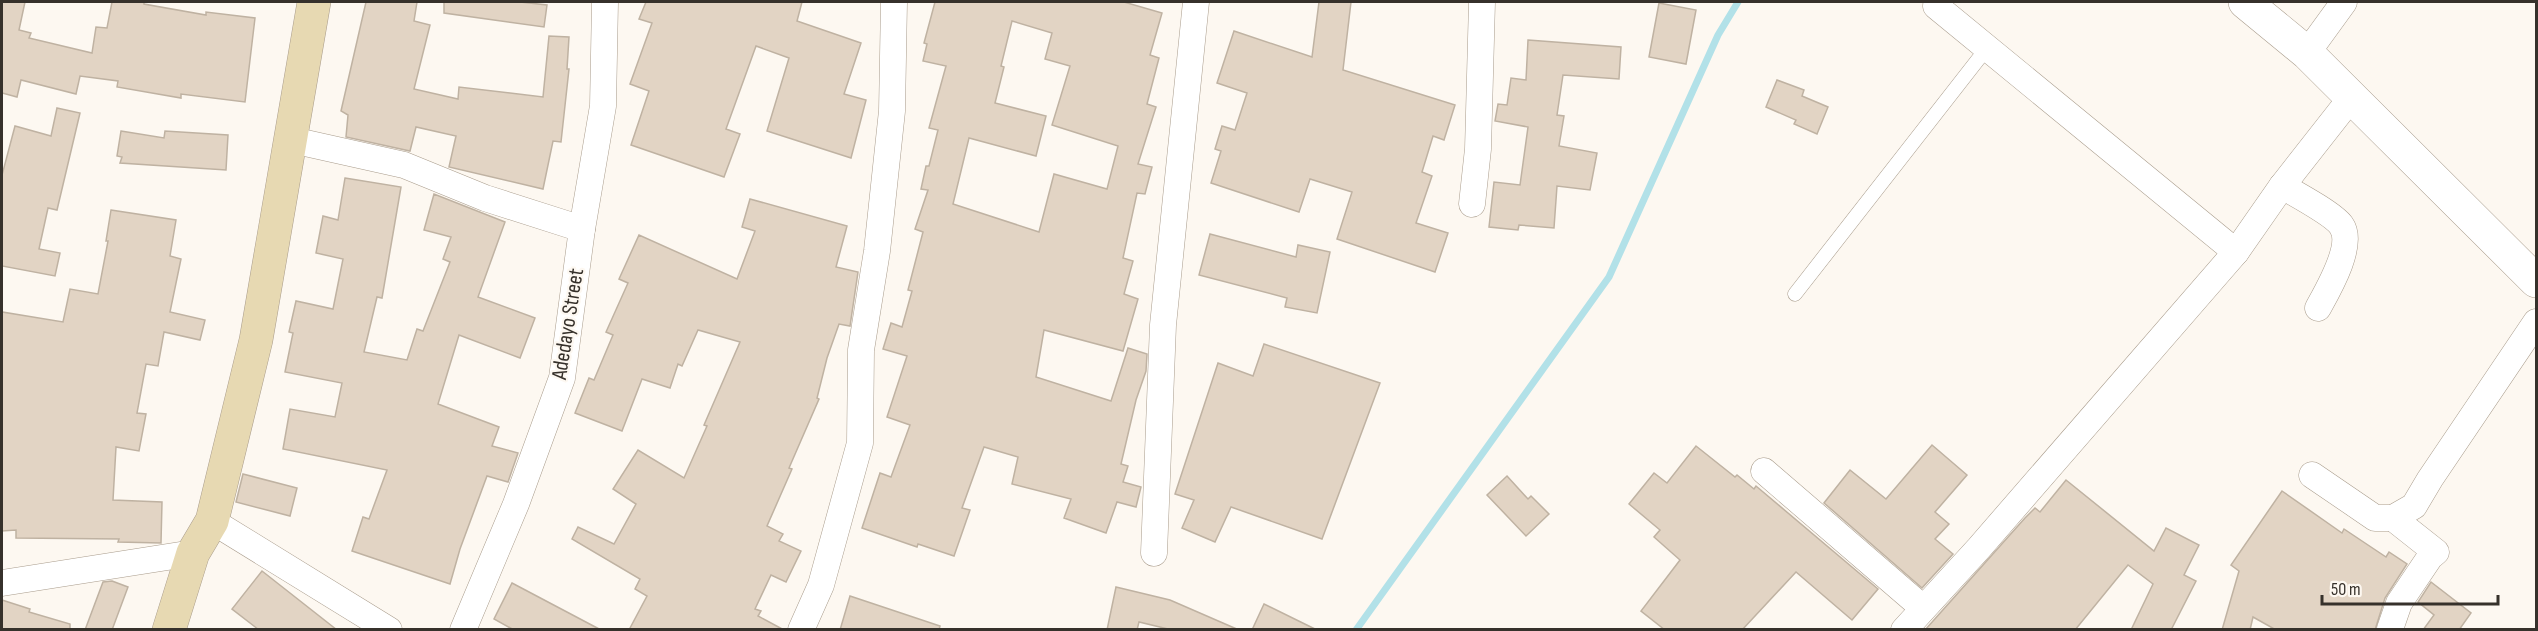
<svg xmlns="http://www.w3.org/2000/svg" width="2538" height="631" font-family="'Sofia Sans Condensed',sans-serif">
  <style>
    .lines { fill: none; stroke-linecap: round; stroke-linejoin: round }
    .stream { stroke: #b2e1e8; stroke-width: 7 }
    .building { fill: #e2d4c4; stroke: #bfb2a2; stroke-width: 1.5; fill-rule: evenodd }
    .service-casing { stroke: #a99c8c; stroke-width: 15 }
    .minor-casing { stroke: #a99c8c; stroke-width: 27 }
    .tertiary-casing { stroke: #a99c8c; stroke-width: 34 }
    .secondary-casing { stroke: #a99c8c; stroke-width: 34 }
    .service { stroke: #fff; stroke-width: 14 }
    .minor { stroke: #fff; stroke-width: 26 }
    .tertiary { stroke: #fff; stroke-width: 33 }
    .secondary { stroke: #e7d9b2; stroke-width: 33 }
    .labels { text-anchor: middle; dominant-baseline: central; stroke-width: 4.5; stroke-linejoin: round; paint-order: stroke }
    .street-label { font-size: 22px; fill: #36312b; stroke: #fdf8f1 }
  </style>
  <rect width="100%" height="100%" fill="#fdf8f1"/>
  <g class="lines">
    <polyline class="stream" points="1356,630 1609,277 1718,35 1738,2"/>
  </g>
  <g class="building">
    <polygon points="2,2 25,2 19,30 31,33 29,38 92,53 96,27 107,28 112,2 144,2 144,4 206,15 206,12 255,18 245,102 181,94 181,98 117,87 118,81 80,76 76,94 21,80 17,97 2,93"/>
    <polygon points="366,2 417,2 414,21 430,25 414,89 458,99 459,87 543,97 549,36 569,37 567,69 569,69 561,142 553,141 543,189 449,167 456,136 416,127 410,151 346,137 348,115 341,111"/>
    <polygon points="444,2 520,2 547,5 544,27 444,13"/>
    <polygon points="646,2 802,2 797,21 861,43 844,94 866,100 851,158 767,131 789,58 756,46 726,129 740,134 724,177 631,145 649,91 630,84 652,23 639,19"/>
    <path d="M 935,2 L 1124,2 L 1162,13 L 1150,55 L 1159,58 L 1147,104 L 1156,107 L 1138,164 L 1152,167 L 1145,194 L 1137,193 L 1123,258 L 1133,261 L 1124,294 L 1138,299 L 1123,351 L 1044,330 L 1036,377 L 1111,401 L 1128,348 L 1147,354 L 1146,371 L 1136,400 L 1121,464 L 1128,466 L 1123,482 L 1141,487 L 1136,507 L 1117,502 L 1106,533 L 1064,518 L 1071,499 L 1012,484 L 1018,457 L 984,447 L 962,508 L 970,510 L 954,556 L 918,544 L 917,547 L 862,528 L 880,473 L 891,477 L 910,425 L 887,417 L 907,356 L 883,349 L 891,323 L 902,327 L 912,291 L 908,290 L 923,232 L 915,229 L 928,190 L 921,189 L 926,166 L 929,166 L 938,130 L 929,128 L 946,66 L 923,61 L 927,44 L 924,43 ZM 1012,21 L 1052,33 L 1045,59 L 1070,66 L 1052,125 L 1118,146 L 1107,189 L 1054,174 L 1039,232 L 953,204 L 969,138 L 1036,156 L 1046,116 L 995,103 L 1004,67 L 1001,66 Z"/>
    <polygon points="1319,2 1351,2 1343,70 1455,105 1444,140 1433,136 1422,172 1432,176 1416,223 1448,233 1435,272 1337,239 1352,192 1310,179 1299,212 1211,183 1221,151 1215,149 1222,126 1235,130 1247,93 1217,83 1234,31 1312,57"/>
    <polygon points="1659,3 1696,10 1686,64 1649,57"/>
    <polygon points="1528,40 1621,47 1619,79 1563,75 1557,115 1564,116 1559,146 1597,153 1590,190 1557,186 1554,228 1519,225 1518,230 1489,227 1494,182 1520,185 1528,127 1495,121 1498,104 1507,105 1511,78 1526,80"/>
    <polygon points="1777,80 1804,90 1802,96 1828,107 1817,134 1794,124 1796,120 1766,107"/>
    <polygon points="57,108 80,113 57,210 48,208 39,249 60,253 55,276 2,266 2,175 15,126 51,136"/>
    <polygon points="121,131 164,138 165,131 228,135 226,170 120,163 122,157 117,156"/>
    <polygon points="345,178 401,187 382,298 377,297 364,352 407,360 417,329 423,331 450,262 443,259 451,237 424,230 434,194 505,222 478,297 535,318 520,358 459,335 438,404 499,427 492,446 518,453 508,482 487,476 460,549 450,584 352,551 363,517 369,519 387,470 283,449 290,409 335,417 342,383 285,372 293,333 289,332 296,301 333,309 343,259 316,253 323,216 338,220"/>
    <polygon points="750,199 847,226 836,267 858,272 850,326 839,324 827,358 817,398 819,399 789,468 792,469 767,526 783,534 779,541 801,551 786,582 771,575 755,609 761,611 758,616 784,630 629,630 647,596 635,589 640,579 572,539 578,527 614,544 636,504 613,489 638,450 684,478 707,426 704,425 740,342 698,330 682,366 678,364 670,388 642,379 622,431 575,413 589,378 594,380 613,335 606,332 628,283 619,279 639,235 737,279 755,231 742,227"/>
    <polygon points="111,210 176,220 170,256 181,259 170,312 205,320 200,340 164,332 158,366 146,364 137,413 146,414 139,451 116,447 113,500 162,502 161,543 118,542 119,539 16,538 16,530 2,531 2,312 63,322 70,289 98,294 108,241 106,241"/>
    <polygon points="1210,234 1296,257 1298,245 1330,252 1317,313 1285,307 1287,298 1199,275"/>
    <polygon points="1264,344 1380,383 1322,539 1231,507 1215,542 1182,528 1194,500 1175,494 1218,363 1253,376"/>
    <polygon points="1932,445 1967,475 1935,512 1949,524 1935,539 1953,554 1922,588 1824,503 1850,470 1886,499"/>
    <polygon points="1696,446 1735,477 1737,475 1754,489 1756,486 1878,589 1852,620 1796,572 1742,630 1665,630 1641,611 1680,560 1654,537 1660,530 1629,504 1654,473 1667,483"/>
    <polygon points="243,474 297,488 290,516 236,502"/>
    <polygon points="1507,476 1528,499 1531,496 1549,514 1526,536 1487,495"/>
    <polygon points="2066,480 2154,551 2166,528 2199,545 2184,575 2196,581 2171,630 2131,630 2153,584 2128,565 2075,630 1925,630 2025,518 2035,508 2040,512"/>
    <polygon points="2282,491 2342,533 2344,529 2386,557 2389,552 2407,564 2385,598 2375,630 2276,630 2253,617 2250,630 2222,630 2239,571 2231,565"/>
    <polygon points="262,571 337,630 259,630 232,609"/>
    <polygon points="112,581 128,587 112,630 85,630 103,582"/>
    <polygon points="2431,582 2471,613 2459,630 2423,630 2434,615 2418,602"/>
    <polygon points="512,583 601,630 514,630 494,619"/>
    <polygon points="1116,587 1170,600 1239,630 1172,630 1139,622 1137,630 1107,630"/>
    <polygon points="850,596 940,626 939,630 840,630"/>
    <polygon points="2,600 30,609 29,612 70,624 70,630 2,630"/>
    <polygon points="1264,604 1317,630 1252,630"/>
  </g>
  <g class="lines">
    <g class="service-casing">
      <polyline id="service" points="1795,294 1987,48"/>
    </g>
    <g class="minor-casing">
      <g id="minor">
        <polyline points="1936,6 2236,252"/>
        <polyline points="2307,53 2344,2"/>
        <polyline points="292,140 404,165 485,198 582,229"/>
        <path d="M 2282,186 C 2296,194 2333,214 2341,225 C 2355,244 2328,290 2318,308"/>
        <polyline points="1472,204 1478,149 1482,2"/>
        <polyline points="1764,471 1923,608"/>
        <polyline points="2312,475 2375,518 2393,518 2414,506 2430,479 2536,322"/>
        <polyline points="212,521 389,630"/>
        <polyline points="1154,553 1163,325 1196,2"/>
        <polyline points="2,583 193,553"/>
        <polyline points="2390,629 2399,603 2430,557 2436,552 2393,518"/>
        <polyline points="463,630 516,504 562,378 582,229 603,106 605,2"/>
        <polyline points="801,630 821,585 860,443 861,350 877,251 892,111 894,2"/>
        <polyline points="1904,630 1979,548 2236,252 2282,186 2351,98"/>
      </g>
    </g>
    <g class="tertiary-casing">
      <polyline id="tertiary" points="2245,2 2307,53 2536,281"/>
    </g>
    <g class="secondary-casing">
      <polyline id="secondary" points="169,630 193,553 212,521 256,340 314,2"/>
    </g>
    <use href="#service" class="service"/>
    <use href="#minor" class="minor"/>
    <use href="#tertiary" class="tertiary"/>
    <use href="#secondary" class="secondary"/>
  </g>
  <g class="labels">
    <g class="street-label">
      <text transform="translate(568 324) rotate(-81)">Adedayo Street</text>
    </g>
  </g>
  <rect width="2538" height="631" fill="none" stroke="#36312b" stroke-width="6"/>
  <path d="M2322 595v9h176v-9" fill="none" stroke="#36312b" stroke-width="3"/>
  <text x="2331" y="595" font-size="18" fill="#36312b" stroke="#fdf8f1" stroke-width="4.5" paint-order="stroke">50 m</text>
</svg>
